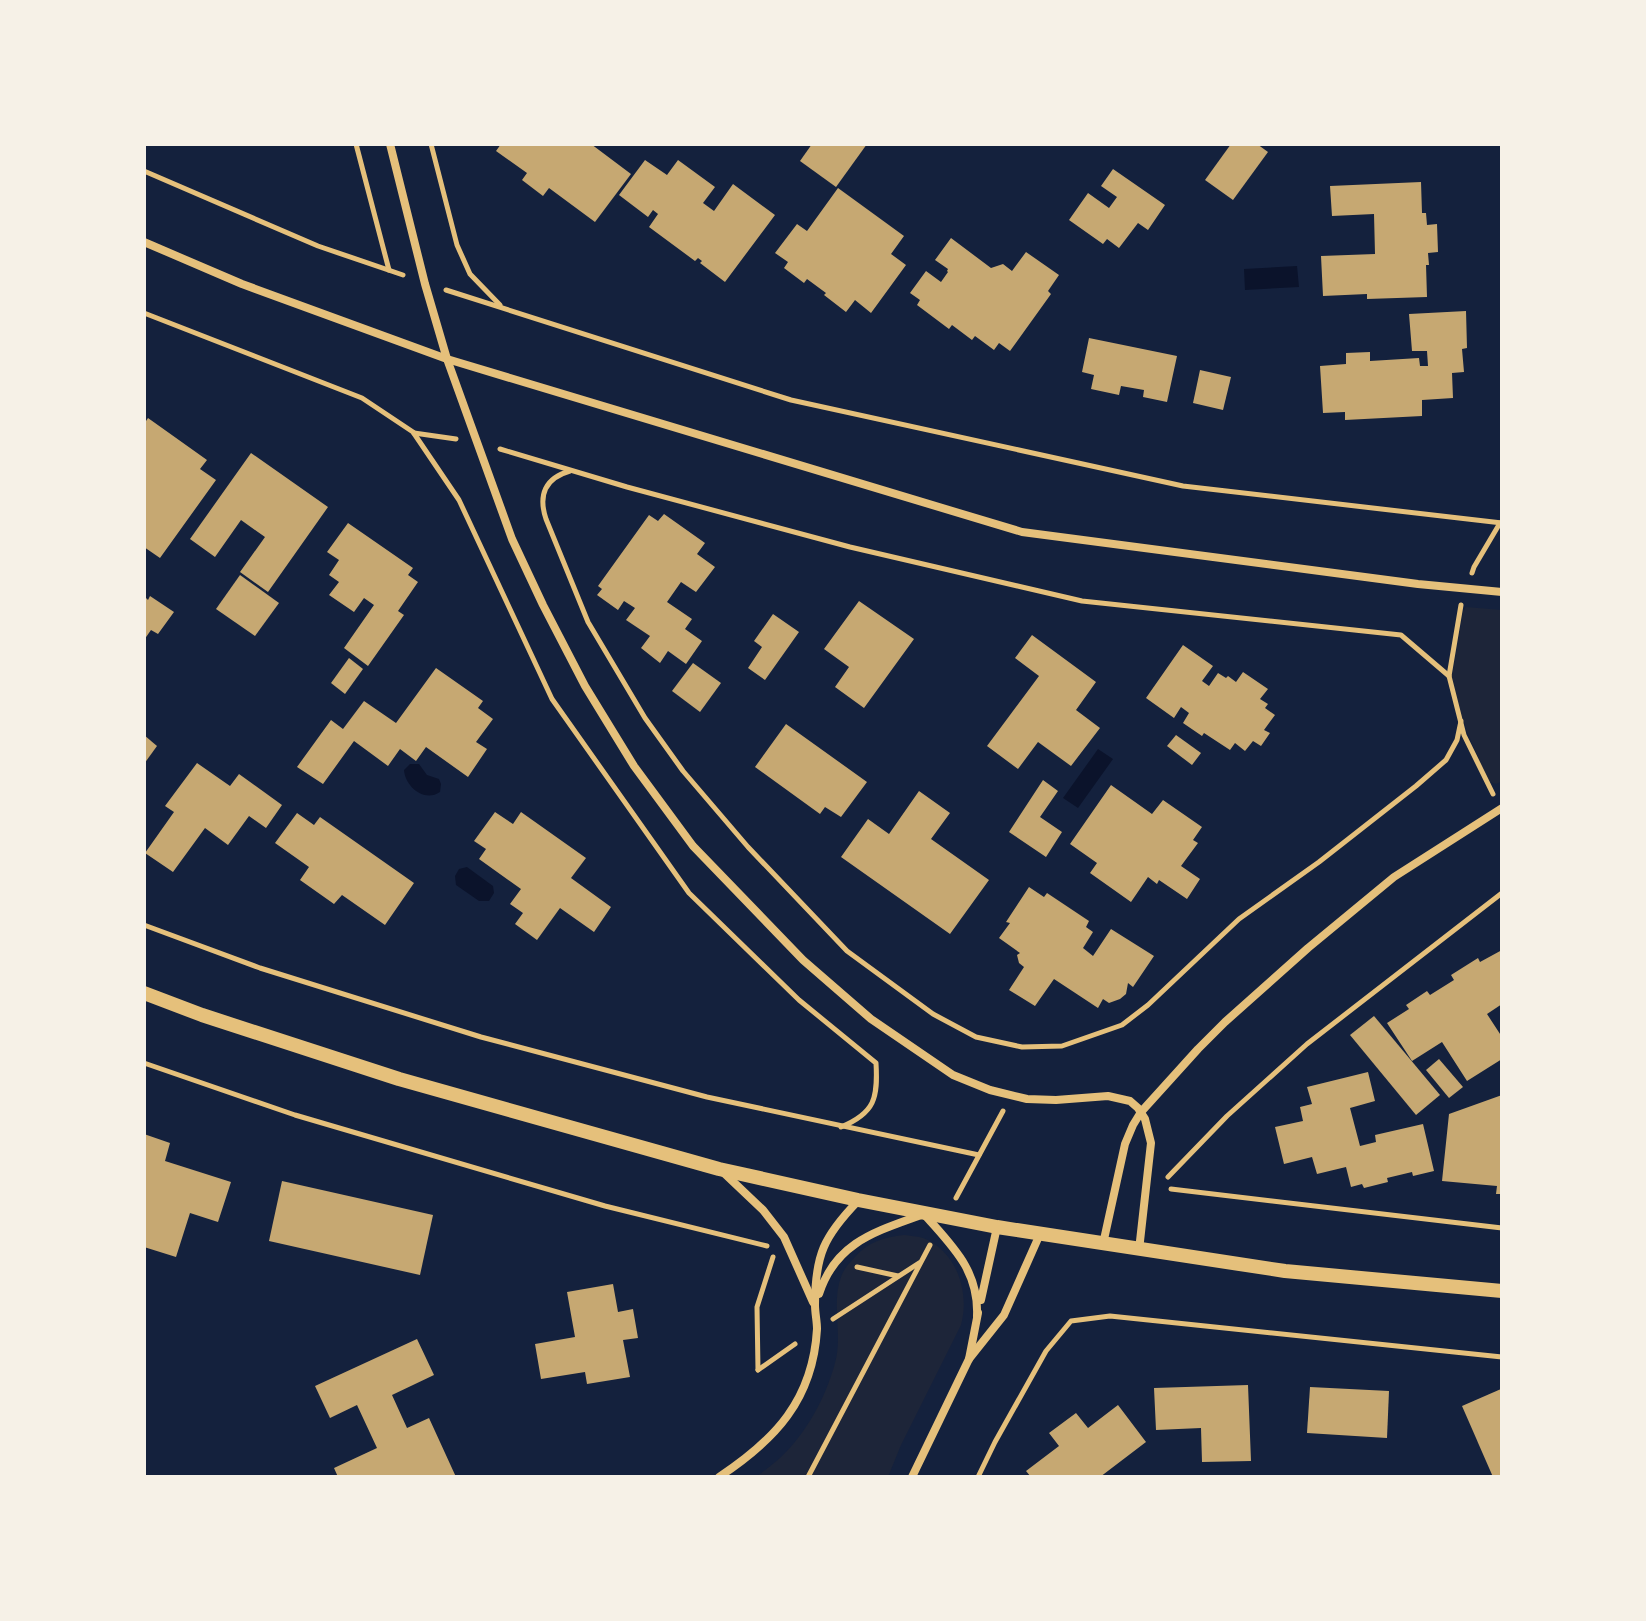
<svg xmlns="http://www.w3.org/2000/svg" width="1646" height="1621" font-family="'Titillium Web',sans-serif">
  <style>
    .green { fill: #1d2539 }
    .water { fill: #0b132b }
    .building { fill: #c6a872 }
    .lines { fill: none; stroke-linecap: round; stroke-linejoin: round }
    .path { stroke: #e5c07b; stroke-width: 5 }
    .minor { stroke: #e5c07b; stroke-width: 8 }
    .tertiary { stroke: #e5c07b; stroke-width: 14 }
  </style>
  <rect width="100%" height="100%" fill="#14213d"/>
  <g class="green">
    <polygon points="1466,607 1502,610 1502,781 1496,784 1489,782 1467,732 1451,681 1463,612"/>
    <path d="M 904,1235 C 910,1236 917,1236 923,1238 C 957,1251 970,1293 961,1325 L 901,1445 L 888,1477 L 756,1477 C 764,1471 772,1465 780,1458 C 806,1434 826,1397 835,1363 C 843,1335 831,1304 841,1277 C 843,1270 850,1262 855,1257 C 868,1242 884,1237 904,1235 Z"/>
  </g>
  <g class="water">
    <polygon points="1297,266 1299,287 1245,290 1244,269"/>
    <polygon points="1098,749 1113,759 1078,808 1063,798"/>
    <path d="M 410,764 L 419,764 L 427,775 L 439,779 L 441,784 L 440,792 C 424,803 405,786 404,770 Z"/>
    <polygon points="467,867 493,886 494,893 489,901 479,901 456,885 455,876 459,869"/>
  </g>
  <g class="building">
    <polygon points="501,144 575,144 578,146 580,144 591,144 631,174 595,222 549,188 543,196 522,180 527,173 496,151"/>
    <polygon points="812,144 867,144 836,187 800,161"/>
    <polygon points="1231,144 1257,144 1268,152 1233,200 1205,180"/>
    <polygon points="645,160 667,175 678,160 715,187 703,203 714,211 733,184 775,215 725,282 700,263 702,261 698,258 695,261 649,227 658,214 653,210 648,217 619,195"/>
    <polygon points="1113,169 1165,205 1148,230 1138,223 1119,248 1107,239 1103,244 1069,220 1088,193 1109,208 1117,197 1101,186"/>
    <polygon points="1421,182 1422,213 1426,213 1427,225 1437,224 1438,252 1428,253 1429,265 1426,265 1427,297 1367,299 1367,294 1323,296 1321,256 1375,254 1374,214 1332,216 1330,186"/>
    <polygon points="838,188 904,236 891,254 906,265 871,313 855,300 846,312 824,295 826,293 807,279 804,283 784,268 788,262 775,253 797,224 807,231"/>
    <polygon points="951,238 991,268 1003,264 1012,271 1026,252 1059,275 1048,291 1051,294 1010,351 999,343 994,350 975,336 972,340 952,325 949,329 917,305 920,300 910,293 926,271 941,282 948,272 947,271 948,269 935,260"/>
    <polygon points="1466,311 1467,348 1462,349 1464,372 1452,373 1453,398 1422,400 1422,416 1345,420 1345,412 1323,413 1320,366 1346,364 1346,353 1370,352 1370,361 1419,358 1420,366 1428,366 1427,351 1412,351 1409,314"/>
    <polygon points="1089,338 1177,356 1167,402 1143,397 1144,390 1121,386 1119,395 1091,389 1094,375 1082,372"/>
    <polygon points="1200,370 1231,377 1223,410 1193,403"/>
    <polygon points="148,418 207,460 200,469 216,480 160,558 144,547 144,424"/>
    <polygon points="251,453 328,507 268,592 240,572 265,537 241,520 215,557 190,539"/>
    <polygon points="664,514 705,543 697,554 715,567 696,592 681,582 667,602 692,619 685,629 702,641 686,664 668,651 660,663 641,648 650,636 626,620 635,608 624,601 618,610 597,595 602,589 598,586 649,515 658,521"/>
    <polygon points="348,523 413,568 408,575 418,582 398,611 404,615 368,666 344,648 374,605 364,598 354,612 329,595 339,582 329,575 339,560 327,552"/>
    <polygon points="240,575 279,603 255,636 216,609"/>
    <polygon points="144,596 148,600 150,596 174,612 158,634 151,630 144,640"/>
    <polygon points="859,601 914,639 864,708 835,687 849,667 824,649"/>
    <polygon points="773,614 799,632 765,680 748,668 762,647 754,641"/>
    <polygon points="1032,635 1096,682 1076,710 1100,728 1071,766 1038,742 1018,769 987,746 1039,676 1015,658"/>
    <polygon points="1183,645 1213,666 1202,681 1209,686 1218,673 1226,678 1228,676 1236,682 1243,672 1268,689 1260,699 1268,704 1265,708 1275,715 1264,730 1270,733 1261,746 1253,741 1245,751 1235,743 1230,750 1204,733 1202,736 1183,723 1189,713 1181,707 1174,718 1146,698"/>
    <polygon points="349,658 363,669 345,694 331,683"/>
    <polygon points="693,663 721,683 700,712 672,691"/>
    <polygon points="436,668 483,701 478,708 493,719 476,742 487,749 468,777 426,747 416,761 400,749 388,766 354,741 323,784 297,767 331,720 343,729 364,701 396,723"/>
    <polygon points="786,724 867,782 841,817 825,807 820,814 755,767"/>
    <polygon points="144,735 157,746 144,764"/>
    <polygon points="1176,735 1201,753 1192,765 1167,746"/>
    <polygon points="197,763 230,786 239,774 282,805 266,828 249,816 228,845 205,828 173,872 145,853 174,812 165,806"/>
    <polygon points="1043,780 1058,791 1040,817 1062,832 1046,857 1009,832"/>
    <polygon points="1111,785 1152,814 1163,800 1202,827 1193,840 1198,843 1181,866 1200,879 1187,899 1159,880 1157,884 1148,877 1131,902 1090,873 1097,863 1070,844"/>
    <polygon points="919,791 950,813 931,839 989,880 950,934 841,857 868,819 889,834"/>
    <polygon points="495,812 513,824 521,812 586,858 571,878 611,907 594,932 560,908 537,940 515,924 523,913 510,904 521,889 479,859 486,849 474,841"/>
    <polygon points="297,813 314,825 320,817 414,883 385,925 342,895 334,904 300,880 309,867 275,843"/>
    <polygon points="1029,887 1044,897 1047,893 1089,921 1086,927 1093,932 1083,948 1093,956 1111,929 1154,956 1133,987 1128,983 1126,994 1120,999 1109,1003 1103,999 1098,1008 1054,979 1035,1006 1009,990 1024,967 1019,963 1017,955 1020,953 999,938 1010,923 1006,922"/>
    <polygon points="1502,950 1502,1004 1487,1014 1502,1037 1502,1059 1467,1081 1442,1042 1412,1061 1387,1023 1409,1009 1406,1005 1427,991 1430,995 1454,980 1451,975 1478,958 1480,962"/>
    <polygon points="1374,1016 1440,1095 1416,1115 1350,1035"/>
    <polygon points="1439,1059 1463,1087 1449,1098 1426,1070"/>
    <polygon points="1368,1072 1375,1101 1350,1108 1360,1146 1376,1142 1375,1135 1423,1124 1434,1171 1413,1176 1412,1172 1387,1178 1388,1182 1364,1188 1362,1184 1351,1187 1346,1167 1317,1174 1312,1157 1284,1164 1275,1127 1303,1121 1300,1107 1312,1104 1307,1087"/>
    <polygon points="1502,1095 1502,1194 1496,1194 1497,1186 1442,1181 1449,1114"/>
    <polygon points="144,1134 170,1143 165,1161 231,1182 218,1222 190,1213 176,1257 144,1247"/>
    <polygon points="282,1181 433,1215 420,1275 269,1241"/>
    <polygon points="613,1284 618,1312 633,1309 638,1338 623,1340 630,1377 587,1384 585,1372 541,1379 535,1344 575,1337 567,1292"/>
    <polygon points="417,1339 434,1375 392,1395 407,1428 429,1418 456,1477 338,1477 334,1468 377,1448 357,1405 330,1418 315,1386"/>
    <polygon points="1248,1385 1251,1461 1202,1462 1201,1428 1156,1430 1154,1388"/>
    <polygon points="1310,1387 1389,1391 1387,1438 1307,1433"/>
    <polygon points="1501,1389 1502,1477 1493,1477 1462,1406"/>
    <polygon points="1118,1405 1146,1442 1100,1477 1031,1477 1026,1471 1059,1446 1049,1433 1076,1413 1088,1428"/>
  </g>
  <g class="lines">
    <g class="path">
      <polyline points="356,144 389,270"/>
      <polyline points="431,144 457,245 470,274 500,305"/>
      <polyline points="144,171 318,246 403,275"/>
      <polyline points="446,290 791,400 1183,486 1502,523"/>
      <path d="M 144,313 L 362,398 L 413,432 L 459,500 L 552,699 L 689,893 L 799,1000 L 876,1063 C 878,1098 875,1113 841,1127"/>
      <polyline points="414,433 456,439"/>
      <polyline points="500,449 627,487 850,547 1082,601 1401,635 1449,676"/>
      <path d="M 570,471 C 545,478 538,495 546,519 L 588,622 L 645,718 L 683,771 L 748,847 L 847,951 L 933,1014 L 976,1037 L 1022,1047 L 1062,1046 L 1122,1025 L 1148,1005 L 1239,919 L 1319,862 L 1416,786 L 1446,760 L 1457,740 L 1461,721"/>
      <polyline points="1472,573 1474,567 1500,523"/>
      <polyline points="1461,605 1449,676 1464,735 1493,794"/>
      <polyline points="144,925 260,968 481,1037 707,1097 979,1155"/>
      <polyline points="144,1063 295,1115 605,1206 767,1246"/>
      <polyline points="1168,1177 1227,1116 1307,1044 1502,893"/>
      <polyline points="1171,1189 1502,1228"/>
      <polyline points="956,1198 1003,1111"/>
      <polyline points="857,1267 898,1276"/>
      <polyline points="833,1319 919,1263"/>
      <polyline points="758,1370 757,1307 773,1257"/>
      <polyline points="758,1370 795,1344"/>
      <polyline points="808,1477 930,1245"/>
      <polyline points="978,1477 995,1442 1046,1351 1071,1321 1110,1316 1502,1357"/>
    </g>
    <g class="minor">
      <polyline points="390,144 425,284 447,359 512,539 543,605 585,686 634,766 693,846 803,960 871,1019 953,1075 990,1090 1027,1099 1056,1100 1108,1096 1130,1101 1138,1108 1145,1119 1151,1143 1139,1250"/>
      <polyline points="144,242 242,284 447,359 1022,532 1418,584 1502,592"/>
      <polyline points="724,1173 763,1210 784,1237 813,1302"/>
      <polyline points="1103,1244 1125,1144 1133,1125 1141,1112 1198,1049 1225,1022 1308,948 1394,877 1502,808"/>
      <path d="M 819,1294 C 836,1241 878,1231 924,1214 C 952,1246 979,1270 977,1316"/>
      <polyline points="981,1300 997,1227"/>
      <polyline points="969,1359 978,1313"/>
      <path d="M 719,1477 C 775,1440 813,1400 817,1329 C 817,1321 815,1313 815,1305 C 815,1255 824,1236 858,1201"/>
      <polyline points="912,1477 969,1359 1004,1315 1040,1234"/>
    </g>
    <polyline class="tertiary" points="144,993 202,1015 399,1079 719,1169 858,1200 997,1227 1285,1271 1502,1291"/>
  </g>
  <rect width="1646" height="1621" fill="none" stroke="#f6f1e7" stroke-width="292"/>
</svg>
